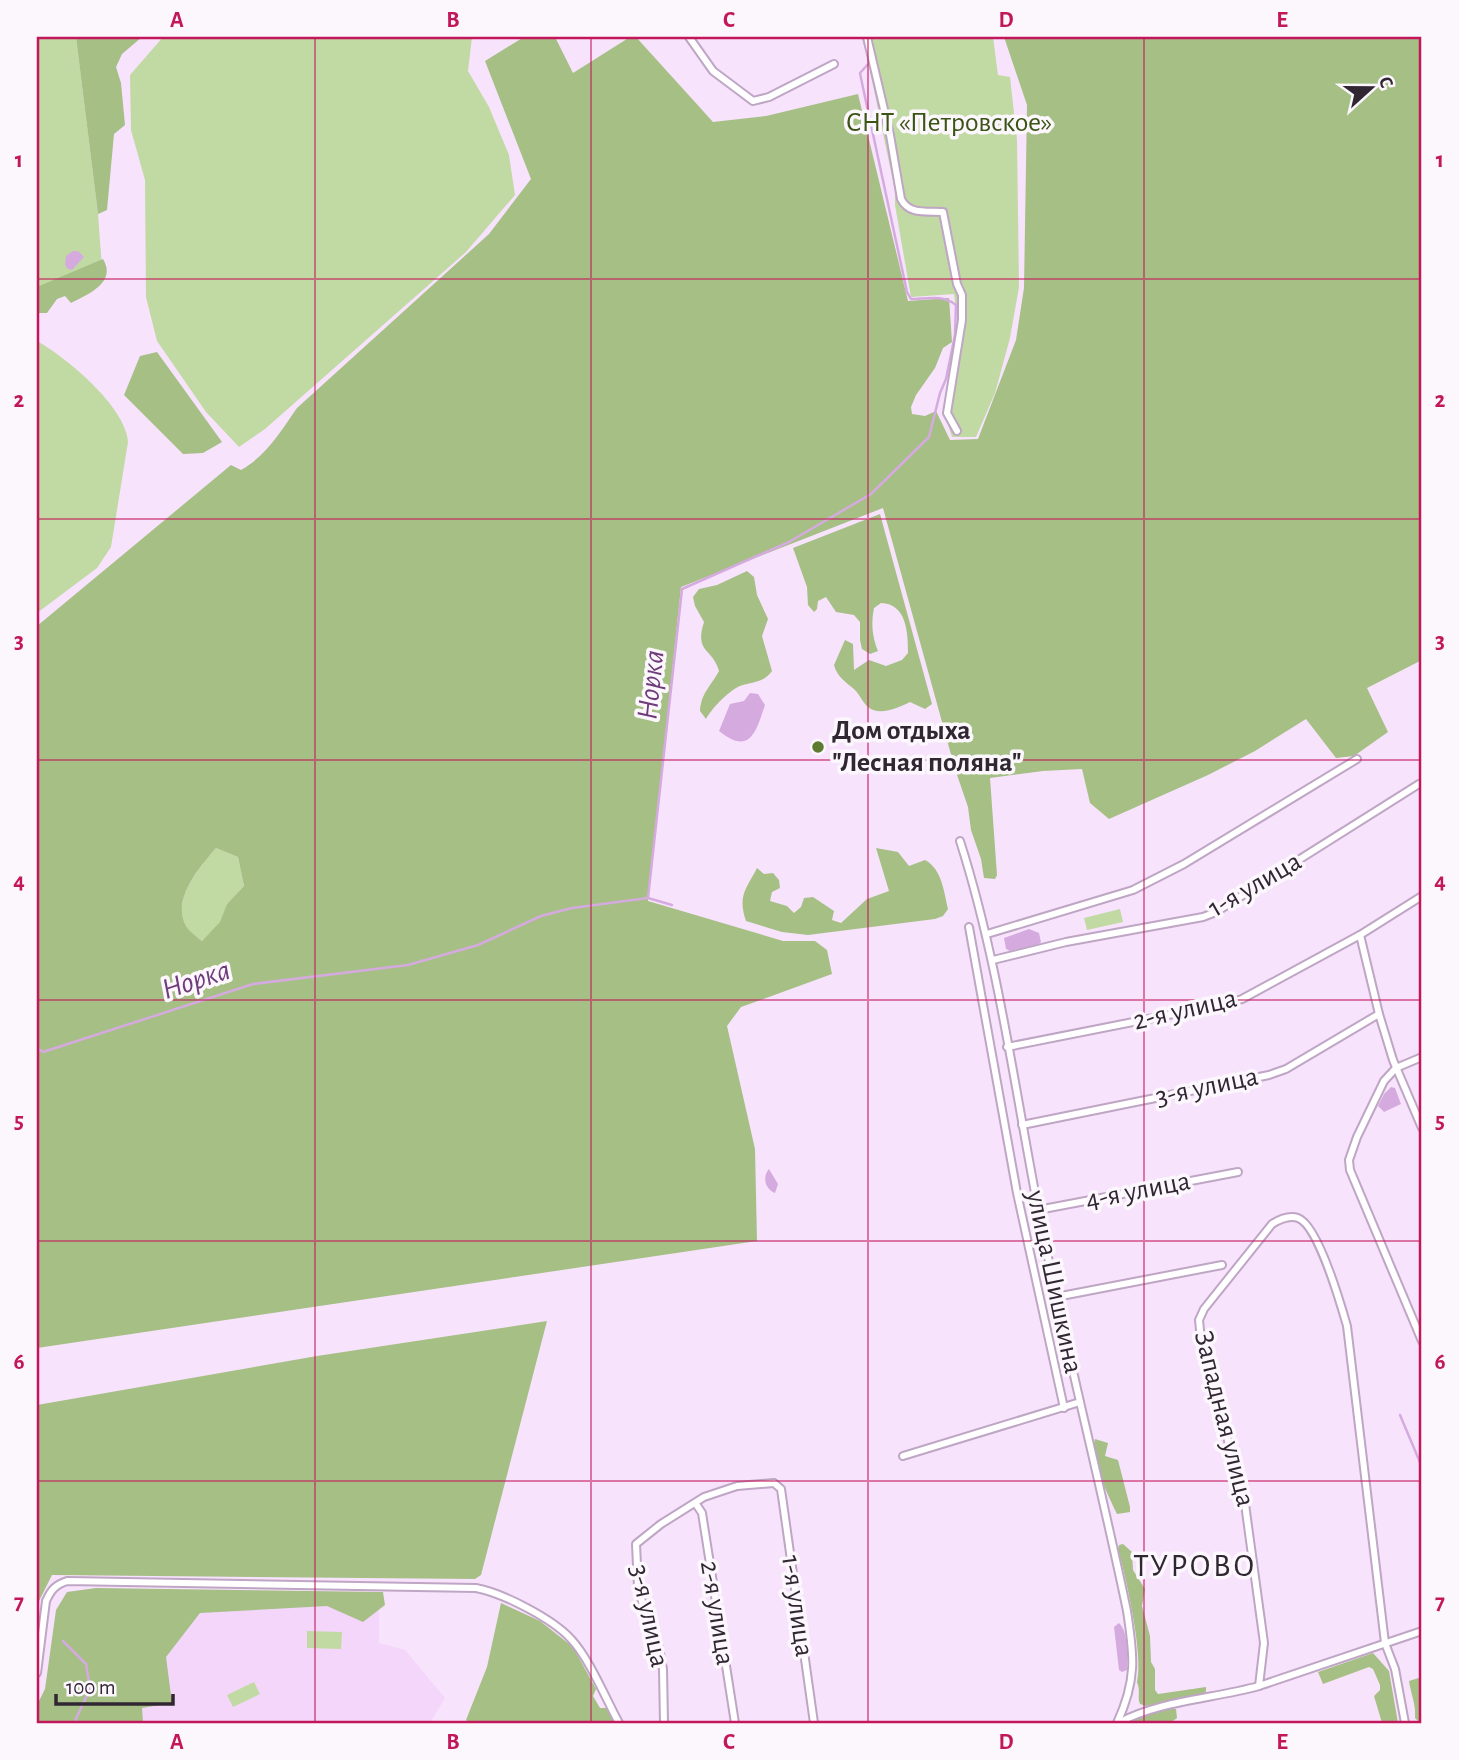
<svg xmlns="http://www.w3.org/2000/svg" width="1459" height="1760" font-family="'Alegreya Sans',sans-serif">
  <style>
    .built { fill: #f4d6fb }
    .green { fill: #c1d9a3 }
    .forest { fill: #a5bf85; fill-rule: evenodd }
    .water { fill: #d5abdf }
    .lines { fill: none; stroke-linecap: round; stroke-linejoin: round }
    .stream { stroke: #d5abdf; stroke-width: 2.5 }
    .minor-casing { stroke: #bea6c4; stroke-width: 10 }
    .minor { stroke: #fff; stroke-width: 6 }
    .grid { fill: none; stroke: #c2185b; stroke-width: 2; stroke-opacity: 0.55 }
    .poi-dot { fill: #5e7b30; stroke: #fcf7fd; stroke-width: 2.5 }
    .labels { text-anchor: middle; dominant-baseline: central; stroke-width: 7; stroke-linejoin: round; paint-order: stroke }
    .park-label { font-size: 28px; fill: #3b5314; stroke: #fcf7fd }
    .poi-label { font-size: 28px; font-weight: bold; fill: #312733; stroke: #fcf7fd; text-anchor: start }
    .street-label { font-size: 28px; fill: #312733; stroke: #fcf7fd }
    .water-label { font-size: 30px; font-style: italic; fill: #6e3c7b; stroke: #fcf7fd }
    .quarter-label { font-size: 32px; letter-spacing: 2px; fill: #312733; stroke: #fcf7fd }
    .neatline { fill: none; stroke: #c2185b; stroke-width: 2.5 }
    .grid-label { font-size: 23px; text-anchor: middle; font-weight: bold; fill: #c2185b }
  </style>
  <rect width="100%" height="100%" fill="#f8e3fd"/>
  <polygon class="built" points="379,1594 379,1643 405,1650 445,1698 430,1723 123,1723 189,1595"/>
  <g class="green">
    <polygon points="37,37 76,37 98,214 102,268 37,294"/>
    <polygon points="163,37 472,37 468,71 489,107 509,155 515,195 466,252 265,429 239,447 206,412 157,341 146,297 145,180 131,130 130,75"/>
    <polygon points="863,37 993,37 998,75 1010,77 1017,140 1019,287 1010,338 995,393 976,437 952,437 944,412 958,324 954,294 911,297 895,205 895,191"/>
    <path d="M 37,341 C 67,358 125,406 128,442 L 111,547 L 97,568 L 37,613 Z"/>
    <path d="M 216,848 L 238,857 L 244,886 L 227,904 L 221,922 L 202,941 C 197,937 189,932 186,926 C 171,899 200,867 216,848 Z"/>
    <polygon points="1120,909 1123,922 1087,930 1084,918"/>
    <polygon points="307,1631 342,1632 341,1649 307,1648"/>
    <polygon points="254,1682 260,1694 233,1707 227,1695"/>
  </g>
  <g class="forest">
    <polygon points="76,37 142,37 122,54 116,67 121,83 125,125 114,134 107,210 98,214"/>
    <path d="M 524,37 L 555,37 L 573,73 L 630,37 L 636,37 L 713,122 L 766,116 L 858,94 L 908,301 L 949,298 L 952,342 L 943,348 L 935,368 L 916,395 L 911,407 L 912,414 L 925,416 L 936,411 L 950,440 L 978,439 L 1016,340 L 1024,288 L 1027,105 L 1004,37 L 1422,37 L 1422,660 L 1367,688 L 1388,732 L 1354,756 L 1336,758 L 1306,719 L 1255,751 L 1208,775 L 1109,819 L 1090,803 L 1082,769 L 1043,771 L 990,778 L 997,875 L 995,879 L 984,878 L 981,859 L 971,830 L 968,807 L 955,769 L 883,508 L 681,587 L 648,901 L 783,941 L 815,941 L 827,950 L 832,974 L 741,1007 L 727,1026 L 755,1149 L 757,1241 L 37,1348 L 37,626 L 231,465 L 241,470 C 266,456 281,431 297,408 L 489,234 L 531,179 L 485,61 ZM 216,848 L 238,857 L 244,886 L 227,904 L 220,922 L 202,941 C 197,937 189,931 186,926 C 171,899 200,867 216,848 Z"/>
    <path d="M 103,259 C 117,282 89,294 71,303 L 65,296 L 57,299 L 47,313 L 37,313 L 37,287 Z"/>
    <polygon points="157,352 222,442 203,453 183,454 124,395 140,356"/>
    <path d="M 880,514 L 932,704 L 925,709 L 910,702 C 899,707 880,717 868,707 C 863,703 860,695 855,690 C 846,682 837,677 834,665 L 845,640 L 853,644 L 854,670 L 869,660 L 886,666 L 902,660 L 908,653 C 908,633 907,604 881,603 L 874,608 C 871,622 872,637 878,651 L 870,654 L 862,649 L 860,640 L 860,622 L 854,615 L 836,612 L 826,597 L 818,601 L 817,609 L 814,612 L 808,605 L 807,587 L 793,548 Z"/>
    <path d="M 747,571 L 754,577 L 757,595 L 768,619 L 762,636 L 772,671 C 764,682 755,682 743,685 C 731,688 712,708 706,719 L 700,711 C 701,693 711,686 719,671 C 713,648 694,653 704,622 L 695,606 L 693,597 L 699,589 L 717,585 Z"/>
    <path d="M 876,848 L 898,852 L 909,866 L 925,860 C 942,869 944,892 948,909 L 943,916 L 935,919 L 808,935 L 782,932 L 746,921 C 737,895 747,888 757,868 L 764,874 L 773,873 L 779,880 L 780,888 L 772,892 L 770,901 L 787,906 L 794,913 L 801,907 L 804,898 L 813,897 L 834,911 L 832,920 L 841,923 L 867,899 L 889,891 Z"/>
    <polygon points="547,1321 481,1575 475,1579 52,1575 37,1605 37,1405 317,1356"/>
    <path d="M 1095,1439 L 1108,1443 L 1105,1456 L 1118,1460 L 1130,1507 L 1130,1512 L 1117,1514 C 1109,1497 1089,1457 1095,1439 Z"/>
    <path d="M 1123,1544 L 1132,1552 L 1133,1570 L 1145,1589 L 1142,1606 L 1150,1636 L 1151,1662 L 1155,1669 L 1155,1690 L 1158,1694 L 1206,1687 L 1206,1692 L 1202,1694 L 1146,1706 L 1140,1704 C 1137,1697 1141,1692 1137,1682 C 1144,1657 1126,1577 1118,1549 L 1119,1545 Z"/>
    <polygon points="96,1588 383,1592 385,1605 363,1622 327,1606 200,1613 166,1657 172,1703 142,1708 143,1723 37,1723 37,1705 45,1689 56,1610 67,1592"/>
    <polygon points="501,1603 540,1621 573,1647 596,1689 593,1696 600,1708 606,1708 615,1723 469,1723 466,1720 487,1667"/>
    <polygon points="1373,1653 1389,1671 1398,1723 1382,1723 1374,1696 1380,1690 1380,1685 1373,1669 1369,1667 1323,1684 1318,1672"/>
    <path d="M 1422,1677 L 1422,1723 L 1420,1723 L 1415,1718 C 1416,1703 1411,1695 1409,1681 Z"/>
    <polygon points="1168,1709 1176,1709 1177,1718 1170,1723 1130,1723 1142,1714"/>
  </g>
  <g class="water">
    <polygon points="73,251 78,251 84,257 72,270 68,269 65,265 66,256"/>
    <path d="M 750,693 L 758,694 L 765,705 C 756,732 750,756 719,731 L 730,704 L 744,701 Z"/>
    <polygon points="1029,929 1039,933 1041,942 1039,944 1010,951 1006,949 1004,938"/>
    <polygon points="1391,1087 1395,1088 1401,1104 1384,1112 1378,1106 1384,1094"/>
    <path d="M 769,1169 L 778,1184 L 775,1193 C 765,1189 762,1177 769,1169 Z"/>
    <path d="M 1119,1623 C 1129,1633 1127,1656 1127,1670 L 1122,1672 L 1119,1670 L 1114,1627 Z"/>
  </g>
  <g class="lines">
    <g class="stream">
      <polyline points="648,898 672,905"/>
      <path d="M 37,1048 L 43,1052 L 253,984 L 408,965 L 478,945 L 541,916 L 572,908 L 648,898 L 682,589 L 789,542 L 871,494 L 929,437 L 940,393 L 946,379 L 955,335 L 956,305 C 943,294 926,299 911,299 L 907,292 L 862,83 L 860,73 L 870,62 L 863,37"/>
      <polyline points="1400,1415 1422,1467"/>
      <polyline points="63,1641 86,1664 90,1689 74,1723"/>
    </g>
    <g class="minor-casing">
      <g id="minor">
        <polyline points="689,37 713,71 753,101 769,97 834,64"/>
        <path d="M 867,37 L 890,135 L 901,199 C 909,215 926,211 943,212 L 957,284 L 962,295 L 962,320 L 947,413 L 957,431"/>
        <path d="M 960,841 C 998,960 1014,1085 1038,1208 C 1064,1343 1099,1476 1127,1611 C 1134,1656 1137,1680 1117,1723"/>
        <polyline points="969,927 1017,1193 1064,1408"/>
        <polyline points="987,934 1133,890 1184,864 1357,759"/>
        <polyline points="1360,935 1379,1014 1393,1060 1422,1128"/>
        <polyline points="993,960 1066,942 1203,917 1216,912 1419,784"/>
        <polyline points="1007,1047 1229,1003 1242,999 1360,935 1422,896"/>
        <polyline points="1422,1057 1396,1068 1384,1081 1357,1137 1349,1160 1350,1170 1422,1341"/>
        <polyline points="1022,1125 1269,1075 1286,1069 1379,1014"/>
        <polyline points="1038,1210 1238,1172"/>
        <polyline points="1056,1297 1222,1265"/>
        <polyline points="903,1456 1080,1402"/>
        <polyline points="696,1504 702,1513 735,1723"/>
        <path d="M 37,1673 L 46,1601 C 51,1590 55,1585 67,1581 L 476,1588 C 503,1593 553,1619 571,1639 C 589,1658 606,1699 619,1723"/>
        <path d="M 1259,1686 L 1264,1643 L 1245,1504 L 1201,1340 L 1199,1320 L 1204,1309 L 1272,1224 C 1280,1219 1289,1215 1298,1218 C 1318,1225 1341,1305 1347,1326 L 1385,1643 L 1395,1669 L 1405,1723"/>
        <polyline points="664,1723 663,1669 657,1639 648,1624 638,1587 636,1544 661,1524 704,1497 737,1486 774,1483 781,1489 814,1723"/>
        <path d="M 1118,1723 C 1162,1700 1212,1699 1259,1686 L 1422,1631"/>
      </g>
    </g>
    <use href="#minor" class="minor"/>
  </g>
  <path class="grid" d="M 315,37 L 315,1723M 591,37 L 591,1723M 868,37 L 868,1723M 1144,37 L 1144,1723M 37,279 L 1422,279M 37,519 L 1422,519M 37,760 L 1422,760M 37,1000 L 1422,1000M 37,1241 L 1422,1241M 37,1481 L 1422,1481"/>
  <circle class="poi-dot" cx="818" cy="747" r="7"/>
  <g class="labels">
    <g class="park-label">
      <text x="949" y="123">СНТ «Петровское»</text>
    </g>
    <g class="poi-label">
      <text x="832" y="731">Дом отдыха<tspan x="832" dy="32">"Лесная поляна"</tspan></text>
    </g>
    <g class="street-label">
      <text transform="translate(1255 885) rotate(-30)">1-я улица</text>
      <text transform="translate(1185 1010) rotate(-13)">2-я улица</text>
      <text transform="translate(1207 1087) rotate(-12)">3-я улица</text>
      <text transform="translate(1138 1191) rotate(-11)">4-я улица</text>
      <text transform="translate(1054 1282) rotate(78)">улица Шишкина</text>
      <text transform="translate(1224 1419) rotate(76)">Западная улица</text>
      <text transform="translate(797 1606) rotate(82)">1-я улица</text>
      <text transform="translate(717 1613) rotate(81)">2-я улица</text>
      <text transform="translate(649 1616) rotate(78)">3-я улица</text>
    </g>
    <g class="water-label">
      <text transform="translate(651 685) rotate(-84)">Норка</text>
      <text transform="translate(196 980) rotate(-18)">Норка</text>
    </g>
    <g class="quarter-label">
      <text x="1195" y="1566">ТУРОВО</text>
    </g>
  </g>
  <rect width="1459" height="1760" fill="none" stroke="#fcf7fd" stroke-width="77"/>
  <g transform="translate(1371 88) rotate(69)" stroke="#fcf7fd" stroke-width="5" paint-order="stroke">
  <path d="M0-5L12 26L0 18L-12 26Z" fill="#312733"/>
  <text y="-10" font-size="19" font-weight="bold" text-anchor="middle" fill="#312733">С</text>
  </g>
  <path d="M56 1694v10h117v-10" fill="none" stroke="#312733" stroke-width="3.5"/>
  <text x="66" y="1694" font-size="21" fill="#312733" stroke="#fcf7fd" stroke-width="5" paint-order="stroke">100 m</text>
  <rect x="38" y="38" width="1382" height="1684" class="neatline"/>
  <g class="grid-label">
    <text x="177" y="27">A</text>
    <text x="453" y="27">B</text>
    <text x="729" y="27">C</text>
    <text x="1006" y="27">D</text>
    <text x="1282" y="27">E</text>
    <text x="19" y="167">1</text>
    <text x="1440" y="167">1</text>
    <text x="19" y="407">2</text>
    <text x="1440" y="407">2</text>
    <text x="19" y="648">3</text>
    <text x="1440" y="648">3</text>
    <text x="19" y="888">4</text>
    <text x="1440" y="888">4</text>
    <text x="19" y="1128">5</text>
    <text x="1440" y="1128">5</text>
    <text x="19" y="1369">6</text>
    <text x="1440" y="1369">6</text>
    <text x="19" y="1609">7</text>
    <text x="1440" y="1609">7</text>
    <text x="177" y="1749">A</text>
    <text x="453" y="1749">B</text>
    <text x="729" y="1749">C</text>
    <text x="1006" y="1749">D</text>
    <text x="1282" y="1749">E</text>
  </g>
</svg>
